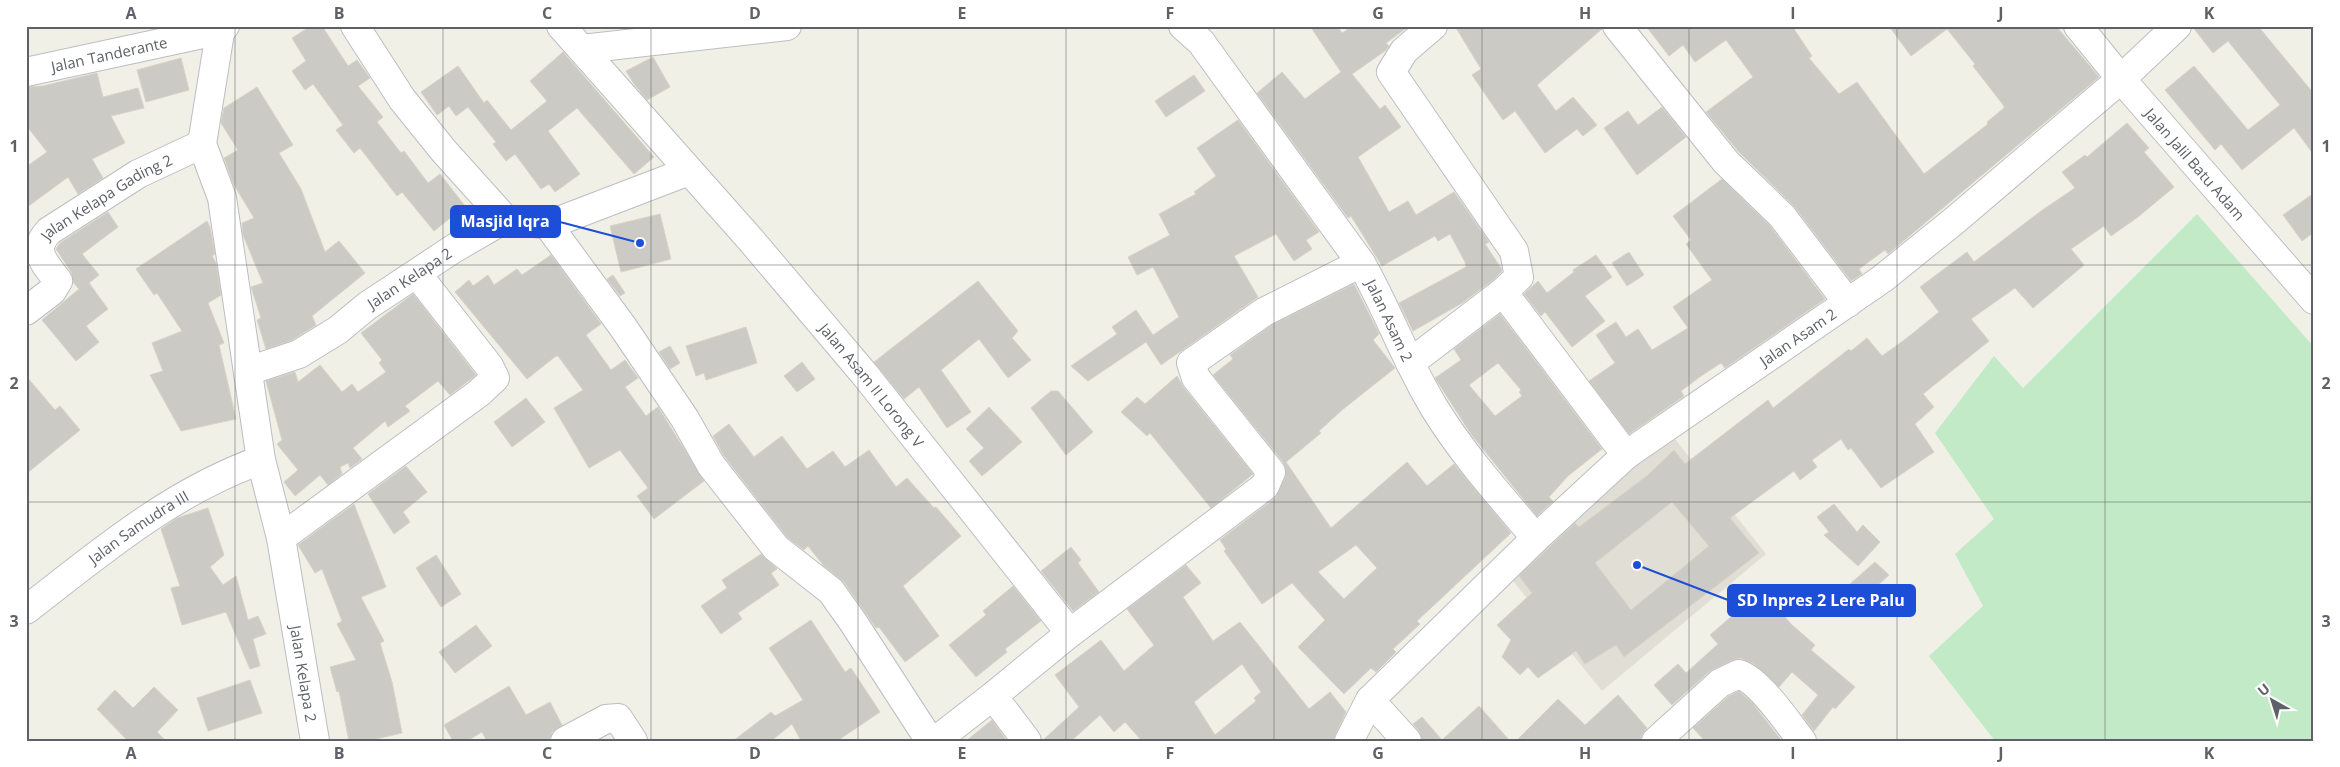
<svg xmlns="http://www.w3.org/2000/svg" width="2340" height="767" font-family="'Open Sans',sans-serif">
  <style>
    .education { fill: #e1dfd5 }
    .green { fill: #c2eac6 }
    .building { fill: #cccac4; stroke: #d7d3c5; fill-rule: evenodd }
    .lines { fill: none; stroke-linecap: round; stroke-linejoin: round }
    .minor-casing { stroke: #bbbec3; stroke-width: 30 }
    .minor { stroke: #fff; stroke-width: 28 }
    .grid { fill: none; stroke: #5e6268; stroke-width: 1; stroke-opacity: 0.55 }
    .labels { text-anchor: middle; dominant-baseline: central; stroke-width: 4.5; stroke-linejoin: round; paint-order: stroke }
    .street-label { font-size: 15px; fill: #5e6268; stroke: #fff }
    .leader { fill: none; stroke: #1d4ed8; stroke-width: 2 }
    .callout-dot { fill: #1d4ed8; stroke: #fff; stroke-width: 2 }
    .callout { fill: #1d4ed8; stroke: #1d4ed8; stroke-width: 2 }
    .callout-label { font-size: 16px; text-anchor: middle; font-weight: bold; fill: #fff }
    .neatline { fill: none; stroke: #5e6268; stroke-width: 2 }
    .grid-label { font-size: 16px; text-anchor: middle; font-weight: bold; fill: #5e6268 }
  </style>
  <rect width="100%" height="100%" fill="#f1f0e7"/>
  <polygon class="education" points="1671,434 1766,554 1602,691 1509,576"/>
  <polygon class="green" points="2197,214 2314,347 2314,741 1995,741 1929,656 1983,606 1955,554 1994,519 1935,433 1994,356 2023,388"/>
  <g class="building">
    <polygon points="311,26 322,26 348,66 357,60 370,78 358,86 383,117 377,122 401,153 404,151 428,183 440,174 465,206 434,231 402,192 397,196 360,148 354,153 336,130 343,125 313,84 305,90 292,71 306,61 292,38"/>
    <polygon points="1310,26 1337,26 1342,33 1353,26 1409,26 1386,43 1389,46 1385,51 1352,74 1380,109 1385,105 1401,127 1358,157 1389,212 1408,201 1416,215 1454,192 1489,242 1485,244 1501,268 1502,271 1493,280 1462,303 1413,331 1399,303 1466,267 1465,262 1450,234 1438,241 1435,236 1382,266 1351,216 1348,218 1257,93 1282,72 1305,99 1341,72"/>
    <polygon points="1455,26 1602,26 1602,29 1537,85 1556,111 1573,97 1597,125 1583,136 1577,129 1545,153 1515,111 1503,120 1472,75 1481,69"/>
    <polygon points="1646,26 1792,26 1812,56 1809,58 1839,94 1857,82 1924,174 1988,124 1987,122 2004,108 2004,106 1973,66 1975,64 1947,29 1911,56 1889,26 2056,26 2099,77 1888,254 1885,250 1859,269 1862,274 1851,281 1794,206 1738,151 1706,112 1753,77 1726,40 1695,62 1683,45 1669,56"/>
    <polygon points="2192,26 2258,26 2314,94 2314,155 2294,128 2242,170 2221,144 2215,150 2165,90 2194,66 2248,130 2280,105 2228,41 2213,53"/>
    <polygon points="563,52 654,157 634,174 577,108 548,131 580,174 555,192 549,184 541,189 515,154 506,161 493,144 496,142 468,107 456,116 449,106 437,115 421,92 458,66 484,103 487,100 511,130 547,101 530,81"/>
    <polygon points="653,57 670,87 647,100 634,84 626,71"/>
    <polygon points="181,58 189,90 146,102 137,70"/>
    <polygon points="97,73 103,97 138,88 144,108 111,116 125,143 92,159 103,178 78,194 68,177 26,208 26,167 47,152 26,125 26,87 43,86"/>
    <polygon points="1194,75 1205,91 1166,117 1155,101"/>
    <polygon points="257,87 293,145 279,153 301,189 325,252 339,241 365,273 312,316 316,325 292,340 266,349 257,320 261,318 251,287 263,283 243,235 242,223 254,218 233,183 224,158 238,150 221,123 224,108"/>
    <polygon points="1662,107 1686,137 1637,175 1604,128 1628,111 1638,125"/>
    <polygon points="1238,120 1319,232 1306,240 1312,249 1294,261 1276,234 1234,256 1258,297 1161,365 1146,342 1088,381 1071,366 1117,334 1112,327 1136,310 1153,335 1179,317 1153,267 1137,275 1128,257 1170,235 1159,214 1196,194 1194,192 1216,176 1197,148"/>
    <path d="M 2127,123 L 2149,148 L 2144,152 L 2174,187 L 2138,217 L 2111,236 L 2104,226 L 2071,249 L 2084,265 L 2033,308 L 2015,288 L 1971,319 L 1989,341 L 1923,394 L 1934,407 L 1915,424 L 1934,452 L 1881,488 L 1851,448 L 1848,450 L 1841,439 L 1812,460 L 1817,467 L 1800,480 L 1794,471 L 1730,518 L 1759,553 L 1624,657 L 1616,645 L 1585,664 L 1576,651 L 1538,678 L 1528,667 L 1520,675 L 1502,657 L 1511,640 L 1497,625 L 1532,593 L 1519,576 L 1575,523 L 1579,527 L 1648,475 L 1674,450 L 1685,464 L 1768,400 L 1773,408 L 1849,349 L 1851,351 L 1867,338 L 1882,356 L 1907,338 L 1939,312 L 1920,287 L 1967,252 L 1974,262 L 2041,211 L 2075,188 L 2062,172 L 2085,155 L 2087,157 ZM 1672,502 L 1709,546 L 1631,610 L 1595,563 Z"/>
    <polygon points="1722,179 1770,226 1825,299 1725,368 1721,363 1701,376 1681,391 1684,396 1629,434 1589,381 1615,363 1596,335 1616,322 1626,337 1638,329 1652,350 1688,328 1673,307 1712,280 1686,244 1691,240 1673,216"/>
    <polygon points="2314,193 2314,232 2302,241 2283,215"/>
    <polygon points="108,212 118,227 82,254 99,275 89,283 108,309 86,326 99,342 76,361 42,320 79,289 73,282 71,272 56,249 60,243"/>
    <polygon points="660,214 671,259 621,272 610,226"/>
    <polygon points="207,221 210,227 215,254 212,256 216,263 221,295 208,303 224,343 219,345 236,419 181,431 150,375 163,371 152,343 182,331 157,293 154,295 136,269"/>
    <polygon points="1629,252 1644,275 1627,286 1612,263"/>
    <polygon points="551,255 601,324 586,335 611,370 625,360 638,378 625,387 646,416 658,407 704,481 654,519 637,496 648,488 620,450 589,468 554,408 583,390 558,356 556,356 527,379 455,292 469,280 473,286 488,275 494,285 517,269 522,275"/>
    <polygon points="1596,255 1612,277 1585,296 1605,321 1572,347 1545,312 1541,316 1524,294 1538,281 1547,293 1574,272 1573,270"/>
    <polygon points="613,275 625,293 620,296 607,279"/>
    <polygon points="978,281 1018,331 1012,338 1031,360 1008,378 979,339 941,370 971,412 947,428 919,387 904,399 874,362"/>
    <path d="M 1354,284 L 1379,334 L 1373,340 L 1395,368 L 1342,410 L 1319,431 L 1321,433 L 1286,462 L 1331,528 L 1407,462 L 1427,486 L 1454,464 L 1511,533 L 1417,621 L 1420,624 L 1393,649 L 1396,652 L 1376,672 L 1371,668 L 1344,694 L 1298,647 L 1325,620 L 1292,583 L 1262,604 L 1224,551 L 1226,549 L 1220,540 L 1275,498 L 1285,478 L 1286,470 L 1283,462 L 1213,375 L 1233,359 L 1230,355 L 1272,325 ZM 1356,545 L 1377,568 L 1344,599 L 1318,572 Z"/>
    <polygon points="413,294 476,375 450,395 438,381 405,406 410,411 388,427 385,421 353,448 362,459 350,468 348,463 340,467 342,474 328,485 320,475 295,496 284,482 298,470 277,444 282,440 266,381 295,372 298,382 320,365 342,392 352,384 358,392 386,372 379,363 382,360 361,333"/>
    <path d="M 1500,314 L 1602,449 L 1568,476 L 1549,497 L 1553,501 L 1537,516 L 1471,434 L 1435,378 L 1461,360 L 1454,349 ZM 1498,363 L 1521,390 L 1519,392 L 1522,396 L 1495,416 L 1469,385 Z"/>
    <polygon points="746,327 757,363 706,380 704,373 696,376 686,346"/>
    <polygon points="670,346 680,363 670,369 659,352"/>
    <polygon points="802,362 815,379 797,392 784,376"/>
    <polygon points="26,376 55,410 60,406 80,430 26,474"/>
    <polygon points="1177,376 1184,388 1253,474 1211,508 1150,433 1147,436 1121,412 1137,397 1145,404"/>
    <polygon points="1051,391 1058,391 1093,432 1066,455 1031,408"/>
    <polygon points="526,398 545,422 512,447 494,422"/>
    <polygon points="989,407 1022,442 982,476 969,461 984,448 966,429"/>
    <polygon points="729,424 754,457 782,436 807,469 833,451 845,467 869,450 896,487 907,478 934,508 936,507 961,536 903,586 939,636 905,662 879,627 876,628 844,582 824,566 808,546 804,550 787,537 724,456 713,436"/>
    <polygon points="406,466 427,492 403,512 410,522 394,534 368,494"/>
    <polygon points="354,504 386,587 361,597 384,641 380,643 392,682 402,733 367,741 349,741 339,691 337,692 330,667 356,660 337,624 342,621 322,569 315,573 298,545"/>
    <polygon points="1834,504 1857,532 1863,525 1880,542 1858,566 1824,535 1829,532 1817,517"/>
    <polygon points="208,508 224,555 210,567 223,585 236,576 248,620 258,616 266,634 253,639 260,666 250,669 226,612 182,625 171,588 180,586 161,529 177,518"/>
    <polygon points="1071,547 1081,560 1078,563 1099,592 1073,611 1041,571"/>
    <polygon points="761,554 777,569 771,573 779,585 738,613 742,619 721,634 701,606 727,588 722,580"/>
    <polygon points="436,555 461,594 441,607 416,568"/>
    <polygon points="1875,562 1889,575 1864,598 1850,584"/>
    <path d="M 1186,565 L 1201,583 L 1183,597 L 1213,641 L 1240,622 L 1309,709 L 1330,692 L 1346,712 L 1334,738 L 1331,741 L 1142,741 L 1125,722 L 1114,732 L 1100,715 L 1071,741 L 1042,741 L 1079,707 L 1055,675 L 1101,640 L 1124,671 L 1154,645 L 1127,609 ZM 1242,664 L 1261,692 L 1254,698 L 1256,701 L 1215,735 L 1194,702 Z"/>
    <polygon points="1013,586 1041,621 1005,649 1007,652 976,677 949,645 986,615 983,611"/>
    <polygon points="1762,590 1791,624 1815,645 1811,650 1855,687 1835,709 1833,707 1814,731 1802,715 1818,695 1792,672 1779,687 1754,664 1740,658 1733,660 1710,671 1672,705 1654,685 1678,664 1686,673 1718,644 1710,635"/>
    <polygon points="811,620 845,672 851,668 880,712 837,741 801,741 792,724 771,741 733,741 771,712 775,716 803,700 769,648"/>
    <polygon points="476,625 492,646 455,673 439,652"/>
    <polygon points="250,680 262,713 208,731 197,698"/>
    <polygon points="509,686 526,715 550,702 562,725 552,732 549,741 487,741 482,732 467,741 453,741 444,725"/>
    <polygon points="154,687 178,710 157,732 166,741 128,741 97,709 115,690 133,708"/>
    <polygon points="1739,691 1753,704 1782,741 1705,741 1693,728 1729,696"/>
    <polygon points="1618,695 1647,728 1641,736 1641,741 1516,741 1558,699 1585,725"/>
    <polygon points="1479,706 1510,741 1422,741 1419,731 1413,724 1422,717 1442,740"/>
    <polygon points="992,720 1007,741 966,741"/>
  </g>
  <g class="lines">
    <g class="minor-casing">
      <g id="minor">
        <path id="s1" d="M 221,26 L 202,144 L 222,198 L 261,460 L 281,538 L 315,741"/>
        <polyline points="355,26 402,99 443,150 505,219"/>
        <path id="s2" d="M 561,26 L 750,239 L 866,376 L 1070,633 L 993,696 L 1027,741"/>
        <path id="s3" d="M 1183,26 L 1201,42 L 1361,263 C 1388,310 1406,362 1435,409 C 1464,456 1501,497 1536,538"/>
        <polyline points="1433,26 1404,51 1391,72 1514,251 1519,277 1503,292"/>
        <polyline points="1617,26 1726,162 1782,216 1848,303"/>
        <path id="s4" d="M 2078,26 L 2121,79 L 2314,300"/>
        <polyline points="582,49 787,26"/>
        <path id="s5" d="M 26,72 L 221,30 L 225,26"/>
        <polyline points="548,225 623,327 685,419 711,465 776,548 831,591 853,622 930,741"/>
        <path id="s6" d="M 26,311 L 52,291 L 58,281 C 45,263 30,251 49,231 L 138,174 L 202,144"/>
        <polyline points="1410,363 1503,292 1626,455"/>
        <path id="s7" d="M 248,371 L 299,354 L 338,330 L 367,306 L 453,249 L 505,219 L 548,225 L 689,171"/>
        <polyline points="281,538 479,393 495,378 489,366 417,274"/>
        <path id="s8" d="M 26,610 C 101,552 171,492 261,460"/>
        <polyline points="1070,633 1265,486 1271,472 1196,378 1191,363 1264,312 1361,263"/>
        <polyline points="1370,700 1407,741"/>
        <polyline points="565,741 606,719 618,718 633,741"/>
        <polyline points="935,741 993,696"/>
        <path id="s9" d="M 1349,741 L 1370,700 L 1536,538 L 1626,455 L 1882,279 L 1954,221 L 2121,79 L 2177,26"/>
        <path d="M 1656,741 L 1720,683 L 1739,674 C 1760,681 1788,723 1802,741"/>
      </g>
    </g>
    <use href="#minor" class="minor"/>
  </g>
  <path class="grid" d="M 235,26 L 235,741M 443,26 L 443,741M 651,26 L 651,741M 858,26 L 858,741M 1066,26 L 1066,741M 1274,26 L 1274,741M 1482,26 L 1482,741M 1689,26 L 1689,741M 1897,26 L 1897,741M 2105,26 L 2105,741M 26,265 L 2314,265M 26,502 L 2314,502"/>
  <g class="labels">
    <g class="street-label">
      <text stroke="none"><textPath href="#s5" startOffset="85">Jalan Tanderante</textPath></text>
      <text stroke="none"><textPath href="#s4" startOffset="181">Jalan Jalil Batu Adam</textPath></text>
      <text stroke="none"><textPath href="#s6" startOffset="169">Jalan Kelapa Gading 2</textPath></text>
      <text stroke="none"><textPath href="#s7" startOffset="188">Jalan Kelapa 2</textPath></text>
      <text stroke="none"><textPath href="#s3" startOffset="361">Jalan Asam 2</textPath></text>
      <text stroke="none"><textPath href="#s9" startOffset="609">Jalan Asam 2</textPath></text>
      <text stroke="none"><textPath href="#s2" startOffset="475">Jalan Asam II Lorong V</textPath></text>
      <text stroke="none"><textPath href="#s8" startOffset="140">Jalan Samudra III</textPath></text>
      <text stroke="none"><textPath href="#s1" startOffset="660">Jalan Kelapa 2</textPath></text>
    </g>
  </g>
  <path class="leader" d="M640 243L560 222M1637 565L1728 600"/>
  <g class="callout-dot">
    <circle cx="640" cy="243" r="5"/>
    <circle cx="1637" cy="565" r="5"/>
  </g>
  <g class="callout">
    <rect x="451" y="206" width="109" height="31" rx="5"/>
    <rect x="1728" y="585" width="187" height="31" rx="5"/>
  </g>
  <g class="callout-label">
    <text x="505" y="227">Masjid Iqra</text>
    <text x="1821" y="606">SD Inpres 2 Lere Palu</text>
  </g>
  <rect width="2340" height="767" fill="none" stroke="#ffffff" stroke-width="55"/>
  <g transform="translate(2272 700) rotate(321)" stroke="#ffffff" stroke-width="4" paint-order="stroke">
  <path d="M0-4L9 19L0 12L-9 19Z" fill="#5e6268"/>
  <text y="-8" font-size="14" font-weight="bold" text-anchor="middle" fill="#5e6268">U</text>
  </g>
  <rect x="28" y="28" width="2284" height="712" class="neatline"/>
  <g class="grid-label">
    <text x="131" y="19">A</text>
    <text x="339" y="19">B</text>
    <text x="547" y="19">C</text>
    <text x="755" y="19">D</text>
    <text x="962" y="19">E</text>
    <text x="1170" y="19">F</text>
    <text x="1378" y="19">G</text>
    <text x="1585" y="19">H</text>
    <text x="1793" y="19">I</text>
    <text x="2001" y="19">J</text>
    <text x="2209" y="19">K</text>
    <text x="14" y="152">1</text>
    <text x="2326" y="152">1</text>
    <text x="14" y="389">2</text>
    <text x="2326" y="389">2</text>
    <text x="14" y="627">3</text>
    <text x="2326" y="627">3</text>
    <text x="131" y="759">A</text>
    <text x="339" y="759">B</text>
    <text x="547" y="759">C</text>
    <text x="755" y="759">D</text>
    <text x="962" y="759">E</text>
    <text x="1170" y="759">F</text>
    <text x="1378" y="759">G</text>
    <text x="1585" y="759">H</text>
    <text x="1793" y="759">I</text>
    <text x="2001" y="759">J</text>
    <text x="2209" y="759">K</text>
  </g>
</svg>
